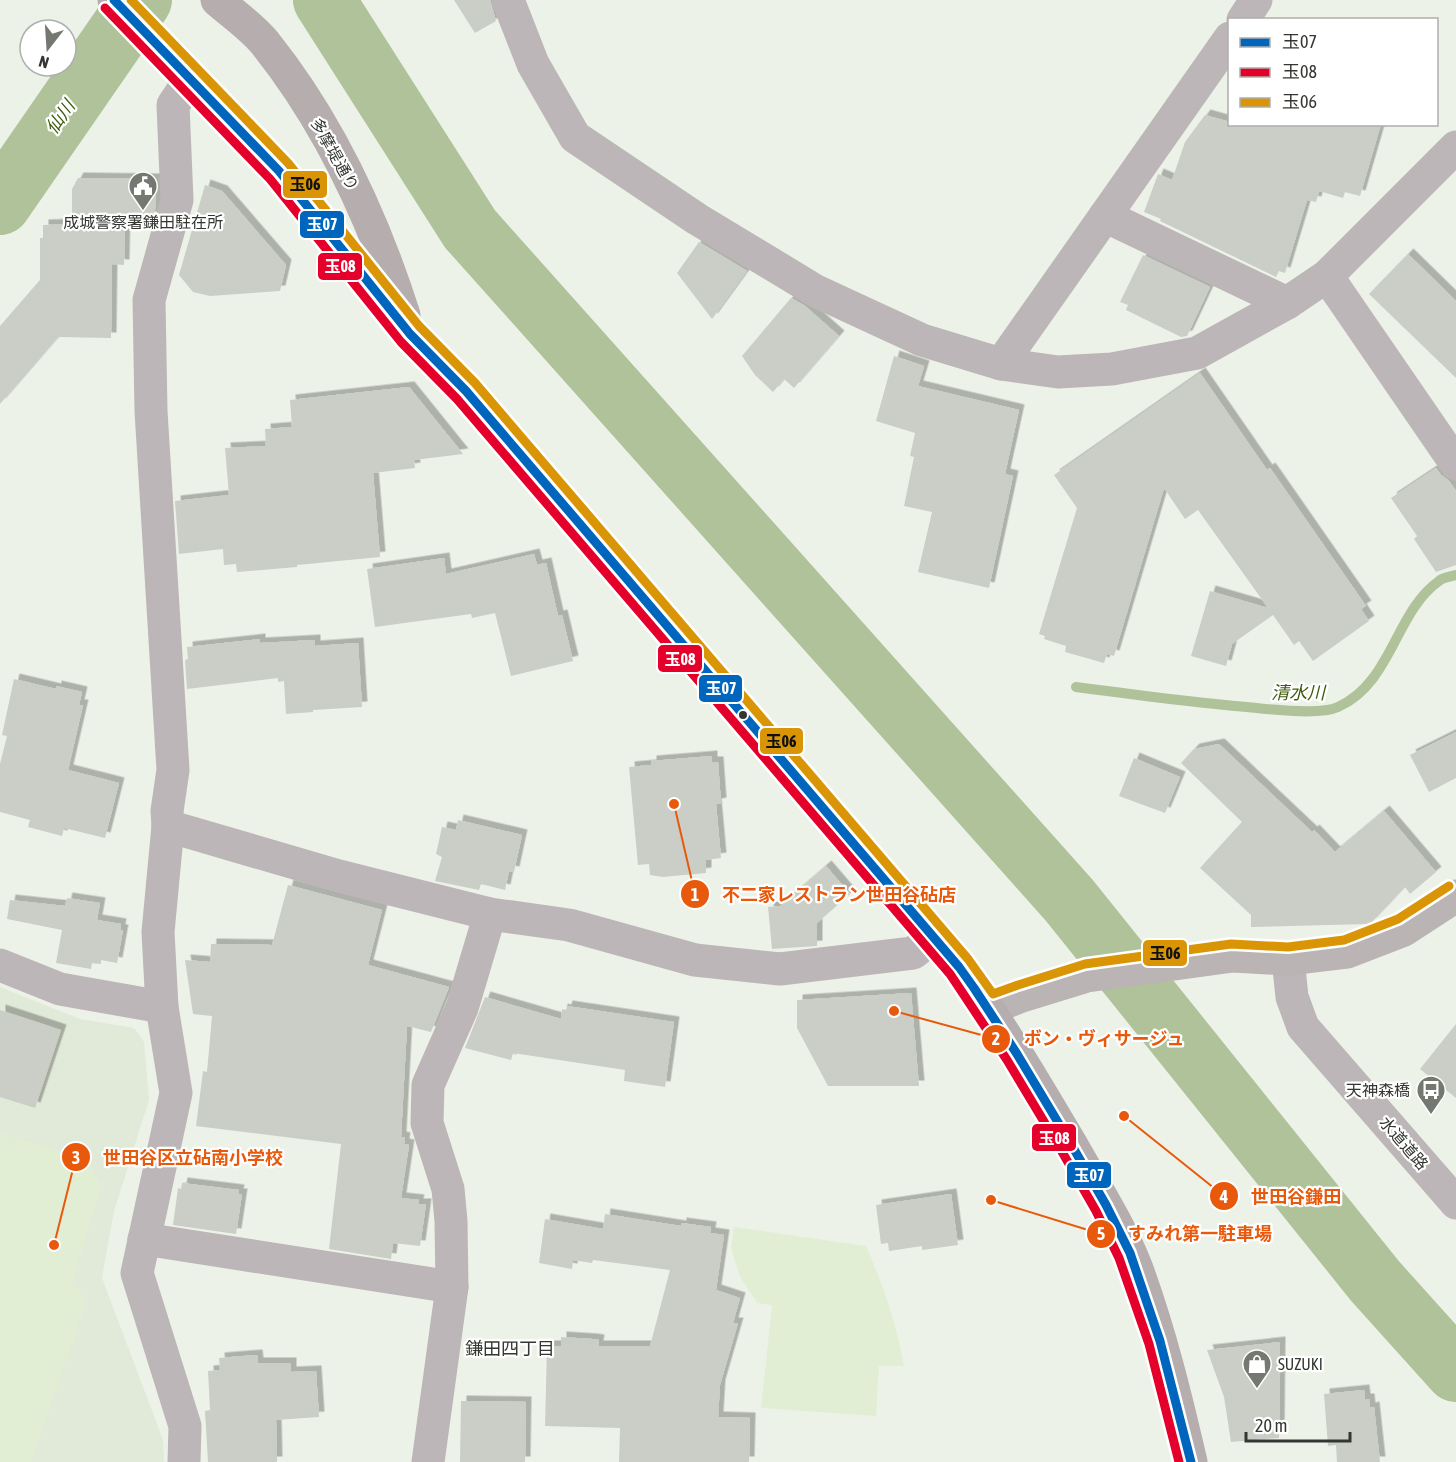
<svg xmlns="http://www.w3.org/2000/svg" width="1456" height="1462" font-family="'Asap Condensed','Noto Sans JP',sans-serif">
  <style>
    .built { fill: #e1e9d8 }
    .green { fill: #e1eed4 }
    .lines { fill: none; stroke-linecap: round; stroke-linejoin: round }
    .stream { stroke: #afc29a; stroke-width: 10 }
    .river { stroke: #afc29a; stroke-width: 62 }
    .building { fill: #cacec7; filter: url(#shadow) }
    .street { stroke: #bdb6b8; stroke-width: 33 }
    .secondary { stroke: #bbb4b5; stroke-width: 33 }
    .primary { stroke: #b5adae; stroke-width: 33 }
    .bus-1-casing { stroke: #fff; stroke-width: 14 }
    .bus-2-casing { stroke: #fff; stroke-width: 14 }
    .bus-3-casing { stroke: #fff; stroke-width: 14 }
    .bus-1 { stroke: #0065bd; stroke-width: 9 }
    .bus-2 { stroke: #e4002b; stroke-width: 9 }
    .bus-3 { stroke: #da9507; stroke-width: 9 }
    .bus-dot { fill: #343731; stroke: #fff; stroke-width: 2 }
    .labels { text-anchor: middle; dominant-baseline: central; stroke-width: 4.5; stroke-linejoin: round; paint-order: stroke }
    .street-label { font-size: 16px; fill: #343731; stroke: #fff }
    .poi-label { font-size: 16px; fill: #343731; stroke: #fff }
    .water-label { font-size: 18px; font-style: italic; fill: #3e5b0b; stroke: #fff }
    .neighbourhood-label { font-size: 18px; fill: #343731; stroke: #fff }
    .leader { fill: none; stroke: #e8590c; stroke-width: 2 }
    .callout-dot { fill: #e8590c; stroke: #fff; stroke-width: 2 }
    .mark-label { font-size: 18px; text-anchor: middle; font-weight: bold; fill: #fff }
    .callout-label { font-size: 18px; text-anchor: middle; font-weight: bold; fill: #e8590c; stroke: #fff; stroke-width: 4.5; stroke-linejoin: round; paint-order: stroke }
    .line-badge { stroke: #fff; stroke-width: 2 }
    .badge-label { font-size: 16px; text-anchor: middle; font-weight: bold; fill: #fff }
    .pale-badge-label { font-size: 16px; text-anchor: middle; font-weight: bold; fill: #111 }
  </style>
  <defs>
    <filter id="shadow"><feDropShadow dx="5.5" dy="-5.5" stdDeviation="0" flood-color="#0004"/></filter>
  </defs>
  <rect width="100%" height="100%" fill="#edf2e8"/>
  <polygon class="built" points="0,987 80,1019 134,1028 144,1042 149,1100 114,1211 102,1278 163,1440 164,1462 0,1462"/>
  <g class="green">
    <polygon points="0,1133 87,1160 101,1186 73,1279 86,1303 31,1462 0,1462"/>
    <path d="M 734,1227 L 866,1246 C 884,1288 896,1321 904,1366 L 879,1366 L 876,1416 L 761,1408 L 772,1305 L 757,1303 L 740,1277 L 731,1248 Z"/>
  </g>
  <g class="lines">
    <path class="stream" d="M 1076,687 C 1136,695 1196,703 1257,708 C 1276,710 1321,715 1338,707 C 1392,683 1395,612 1439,581 C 1443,577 1450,577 1456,575"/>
    <g class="river">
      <polyline points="324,0 470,229 1069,900 1375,1281 1456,1371"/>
      <polyline points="0,204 141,0"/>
    </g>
  </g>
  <g class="building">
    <polygon points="454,0 490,0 496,21 475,33"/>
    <polygon points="1205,115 1230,122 1230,124 1381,124 1360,196 1345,192 1343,198 1319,191 1316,202 1307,200 1285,273 1279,271 1276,277 1160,221 1161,219 1144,212 1158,174 1172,180 1185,142"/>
    <polygon points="78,178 156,179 156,206 153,217 125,217 124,265 112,264 111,338 58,337 0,404 0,326 40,280 40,238 43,238 43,225 72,224 72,189"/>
    <polygon points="205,185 222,191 286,265 280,291 210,296 193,292 179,275"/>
    <polygon points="699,242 747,271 712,319 677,273"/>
    <polygon points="1408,254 1456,301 1456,378 1369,294"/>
    <polygon points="1143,255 1210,287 1187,336 1181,337 1126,310 1128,305 1120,302"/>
    <polygon points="791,298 805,306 839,336 794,388 784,379 773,392 755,375 742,356"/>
    <polygon points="894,356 924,366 918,386 1019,410 1005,474 1013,476 989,588 918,572 932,512 904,506 914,457 910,456 915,433 876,421"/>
    <polygon points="1200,373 1267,470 1270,468 1366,606 1361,609 1369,621 1313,661 1299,641 1294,645 1273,615 1232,644 1226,666 1191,656 1210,591 1268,608 1198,510 1185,519 1164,488 1114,656 1107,654 1104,663 1065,652 1066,646 1044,639 1045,636 1039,634 1077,508 1054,475"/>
    <polygon points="409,387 463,454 414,460 415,468 373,473 380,557 297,565 297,567 237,572 236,564 224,565 223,549 179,554 175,501 229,495 225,448 266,446 265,429 292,427 290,400"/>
    <polygon points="1436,468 1441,475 1449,481 1456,491 1456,565 1436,572 1414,539 1417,536 1391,498"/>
    <polygon points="534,554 537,565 546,563 558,616 562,615 573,661 511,676 495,613 472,618 471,614 375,627 367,569 444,558 446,574"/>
    <polygon points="260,639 260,643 315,640 315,646 358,643 362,707 313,710 313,712 286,714 284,681 278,682 278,678 187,689 185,660 188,659 187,647"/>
    <polygon points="14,679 56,689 56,686 82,692 79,705 83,705 68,770 119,783 105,838 64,828 62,836 28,827 30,820 0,812 0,764 7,736 2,735"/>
    <polygon points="1456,732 1456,778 1429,792 1410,755"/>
    <polygon points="1219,744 1312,832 1314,830 1335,852 1384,811 1436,872 1410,894 1405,887 1372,922 1367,924 1251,927 1251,915 1200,868 1242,822 1181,763 1194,749"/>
    <polygon points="712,756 712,762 718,762 721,803 716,804 721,858 706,860 706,873 663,877 650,875 649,864 638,865 629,767 651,765 651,761"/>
    <polygon points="1134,758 1180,777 1165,813 1119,796"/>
    <polygon points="458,820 522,835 514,872 509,871 505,890 481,884 479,890 435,881 442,857 436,854 442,827 456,830"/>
    <polygon points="826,866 850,894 817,923 817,946 772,949 768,907 780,906"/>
    <polygon points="288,885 382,910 368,965 449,987 431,1032 407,1026 401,1137 405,1138 404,1144 409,1145 401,1198 419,1200 418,1204 426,1204 420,1246 393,1243 391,1259 329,1249 341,1144 196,1126 203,1071 207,1072 212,1016 193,1014 185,960 210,962 211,944 272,945"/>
    <polygon points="67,898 100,903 97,920 121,924 120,930 123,930 117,963 101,960 101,964 92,963 91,969 56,963 62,930 7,919 10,900 65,906"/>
    <polygon points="911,993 919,1086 828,1086 797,1028 797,1000"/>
    <polygon points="485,997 561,1019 562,1009 566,1010 567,1006 674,1022 665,1087 624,1081 625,1070 513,1053 511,1060 465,1048"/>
    <polygon points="0,1010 61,1030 35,1108 0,1097"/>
    <polygon points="1456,1024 1456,1098 1420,1069"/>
    <polygon points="182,1183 239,1190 238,1194 242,1194 236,1234 173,1225 178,1188 181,1189"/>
    <polygon points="951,1194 958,1245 922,1250 922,1246 889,1251 888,1243 881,1244 876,1205"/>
    <polygon points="605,1214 681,1226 681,1223 711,1227 710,1233 724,1235 716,1290 740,1298 733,1323 738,1323 720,1385 718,1417 750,1418 749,1462 619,1462 620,1428 545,1426 547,1346 561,1346 561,1337 592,1339 599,1340 598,1346 650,1346 670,1270 593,1260 592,1263 573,1260 572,1269 539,1263 545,1219 603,1229"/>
    <polygon points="1280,1342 1279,1438 1231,1442 1224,1397 1207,1350"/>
    <polygon points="257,1355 258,1363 291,1363 291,1372 316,1371 319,1417 276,1420 277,1462 208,1462 205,1411 210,1410 208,1371 220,1370 219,1358"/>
    <polygon points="1364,1390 1365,1399 1369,1399 1370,1408 1374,1407 1380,1462 1337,1462 1336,1445 1328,1446 1324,1394"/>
    <polygon points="461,1401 526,1402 525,1462 460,1462"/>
  </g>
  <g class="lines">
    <g class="street">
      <polyline points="508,0 533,64 575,137 697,219 816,291 922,340 1001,364 1058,372 1112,369 1197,353 1287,303 1327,276 1456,147"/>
      <polyline points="1243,20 1256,0"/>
      <polyline points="1105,216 1287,303"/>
      <polyline points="1327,276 1456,464"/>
      <polyline points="1001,364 1230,38"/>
      <polyline points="168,826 339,876 490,914 569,925 695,960 780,969 913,953 933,937"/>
      <polyline points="1288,959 1292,997 1303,1027 1456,1203"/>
      <polyline points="0,965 60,989 162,1007"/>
      <polyline points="144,1239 452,1287"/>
      <polyline points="184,1462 185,1426 137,1273 176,1093 162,1007 158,932 168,826 167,811 173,770 151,411 149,300 177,200 173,105 191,78"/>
      <polyline points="428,1462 452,1287 451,1221 448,1189 427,1123 428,1085 462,1008 490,914"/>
    </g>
    <polyline class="secondary" points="989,1009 1022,996 1087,976 1233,956 1288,959 1347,952 1404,930 1456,896"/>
    <g class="primary">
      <path d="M 114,0 L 279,171 L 410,334 L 466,391 L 959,967 C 1000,1024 1035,1083 1071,1144 C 1094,1185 1120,1225 1137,1269 C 1160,1332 1176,1397 1191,1462"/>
      <path d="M 217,0 C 233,14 252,27 265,43 C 329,123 373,218 404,315"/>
    </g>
    <g class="bus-1-casing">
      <polyline id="bus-1" points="114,0 279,171 410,334 466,391 959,967 974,988 1017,1054 1071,1144 1106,1205 1130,1253 1160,1341 1191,1462"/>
    </g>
    <g class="bus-2-casing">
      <polyline id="bus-2" points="105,8 270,179 401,342 457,399 950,974 964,995 1007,1060 1061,1150 1096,1211 1119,1258 1149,1344 1179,1462"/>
    </g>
    <g class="bus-3-casing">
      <polyline id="bus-3" points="131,0 288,163 419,326 475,383 968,959 993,994 1018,985 1085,964 1231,944 1288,947 1344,940 1398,919 1449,886"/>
    </g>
    <use href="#bus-1" class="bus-1"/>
    <use href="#bus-2" class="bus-2"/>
    <use href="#bus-3" class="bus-3"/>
  </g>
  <defs>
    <g id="civic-pin" transform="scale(1.5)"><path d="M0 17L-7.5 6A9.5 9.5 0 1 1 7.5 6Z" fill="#757871" stroke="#fff"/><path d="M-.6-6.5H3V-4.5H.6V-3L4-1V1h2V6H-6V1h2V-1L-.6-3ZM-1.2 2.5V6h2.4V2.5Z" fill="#fff"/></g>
    <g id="bus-pin" transform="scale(1.5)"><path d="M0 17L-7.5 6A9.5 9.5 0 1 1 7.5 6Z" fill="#757871" stroke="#fff"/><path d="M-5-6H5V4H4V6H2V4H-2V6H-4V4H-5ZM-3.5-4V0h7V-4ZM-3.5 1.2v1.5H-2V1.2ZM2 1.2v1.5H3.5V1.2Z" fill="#fff"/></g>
    <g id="shop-pin" transform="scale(1.5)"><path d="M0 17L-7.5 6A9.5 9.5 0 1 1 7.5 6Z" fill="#757871" stroke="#fff"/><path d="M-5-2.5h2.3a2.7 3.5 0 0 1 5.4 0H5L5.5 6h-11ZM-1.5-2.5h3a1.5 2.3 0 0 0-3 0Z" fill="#fff"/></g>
  </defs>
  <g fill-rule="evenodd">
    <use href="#civic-pin" x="143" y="186"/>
    <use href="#bus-pin" x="1431" y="1090"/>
    <use href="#shop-pin" x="1257" y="1364"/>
  </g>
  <circle class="bus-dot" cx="743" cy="715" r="5"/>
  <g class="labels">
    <g class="street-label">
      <text transform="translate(335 154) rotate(61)">多摩堤通り</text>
      <text transform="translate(1404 1143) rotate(49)">水道道路</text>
    </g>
    <g class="poi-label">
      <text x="143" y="222">成城警察署鎌田駐在所</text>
      <text x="1410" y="1090" text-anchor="end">天神森橋</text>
      <text x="1278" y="1364" text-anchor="start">SUZUKI</text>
    </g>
    <g class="water-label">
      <text transform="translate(60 117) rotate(-55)">仙川</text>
      <text x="1298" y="692">清水川</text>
    </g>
    <g class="neighbourhood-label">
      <text x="510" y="1348">鎌田四丁目</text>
    </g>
  </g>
  <path class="leader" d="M674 804L695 894M894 1011L996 1039M54 1245L76 1157M1124 1116L1224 1196M991 1200L1101 1234"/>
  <g class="callout-dot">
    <circle cx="674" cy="804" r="6"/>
    <circle cx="894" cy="1011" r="6"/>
    <circle cx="54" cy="1245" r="6"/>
    <circle cx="1124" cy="1116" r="6"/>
    <circle cx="991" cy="1200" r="6"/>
    <circle cx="695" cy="894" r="15"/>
    <circle cx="996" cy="1039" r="15"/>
    <circle cx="76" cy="1157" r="15"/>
    <circle cx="1224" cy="1196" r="15"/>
    <circle cx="1101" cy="1234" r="15"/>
  </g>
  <g class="mark-label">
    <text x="695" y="901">1</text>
    <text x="996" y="1045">2</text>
    <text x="76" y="1164">3</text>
    <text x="1224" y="1203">4</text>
    <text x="1101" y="1240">5</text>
  </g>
  <g class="callout-label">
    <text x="839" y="901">不二家レストラン世田谷砧店</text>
    <text x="1104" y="1045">ボン・ヴィサージュ</text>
    <text x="193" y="1164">世田谷区立砧南小学校</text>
    <text x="1296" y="1203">世田谷鎌田</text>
    <text x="1200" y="1240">すみれ第一駐車場</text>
  </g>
  <g class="line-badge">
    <rect x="282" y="170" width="46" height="29" rx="6" fill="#da9507"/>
    <rect x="299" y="210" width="46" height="29" rx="6" fill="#0065bd"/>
    <rect x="317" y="252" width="46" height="29" rx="6" fill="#e4002b"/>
    <rect x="657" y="644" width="46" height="29" rx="6" fill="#e4002b"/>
    <rect x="698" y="674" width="45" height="29" rx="6" fill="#0065bd"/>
    <rect x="759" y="727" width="45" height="28" rx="6" fill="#da9507"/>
    <rect x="1142" y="939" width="46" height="28" rx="6" fill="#da9507"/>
    <rect x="1031" y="1123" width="46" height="29" rx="6" fill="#e4002b"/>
    <rect x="1066" y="1161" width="46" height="28" rx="6" fill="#0065bd"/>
  </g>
  <g class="badge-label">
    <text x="322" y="230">玉07</text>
    <text x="340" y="272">玉08</text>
    <text x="680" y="665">玉08</text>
    <text x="721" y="694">玉07</text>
    <text x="1054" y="1144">玉08</text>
    <text x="1089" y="1181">玉07</text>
  </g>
  <g class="pale-badge-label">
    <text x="305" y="190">玉06</text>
    <text x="781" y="747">玉06</text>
    <text x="1165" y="959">玉06</text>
  </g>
  <rect x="1228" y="18" width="210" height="108" fill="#ffffff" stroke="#aeafad" stroke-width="1.5"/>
  <rect x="1240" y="38" width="30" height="9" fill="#0065bd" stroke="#aeafad" stroke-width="1.5"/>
  <text x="1282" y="48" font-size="18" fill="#343731">玉07</text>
  <rect x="1240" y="68" width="30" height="9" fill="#e4002b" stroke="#aeafad" stroke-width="1.5"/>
  <text x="1282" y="78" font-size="18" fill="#343731">玉08</text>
  <rect x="1240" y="98" width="30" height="9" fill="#da9507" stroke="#aeafad" stroke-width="1.5"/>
  <text x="1282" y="108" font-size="18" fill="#343731">玉06</text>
  <g transform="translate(48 48) rotate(197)"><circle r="28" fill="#ffffff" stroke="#aeafad" stroke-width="1.5"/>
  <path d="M0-4.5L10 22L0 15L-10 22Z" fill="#757871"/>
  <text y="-9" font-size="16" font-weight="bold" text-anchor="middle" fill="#343731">N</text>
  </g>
  <path d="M1246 1432v9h104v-9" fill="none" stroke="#343731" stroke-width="3"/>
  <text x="1255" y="1432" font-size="18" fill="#343731" stroke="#ffffff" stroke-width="4.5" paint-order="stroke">20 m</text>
</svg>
